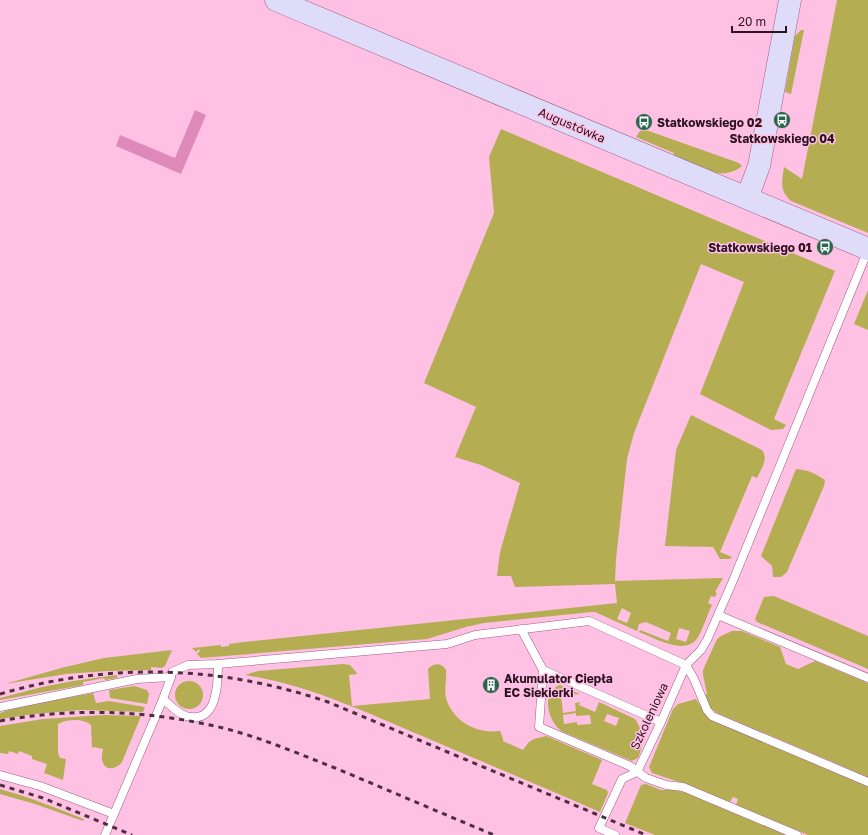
<svg xmlns="http://www.w3.org/2000/svg" width="868" height="835" font-family="'Golos Text',sans-serif">
  <style>
    .green { fill: #b5ad52; fill-rule: evenodd }
    .water { fill: #dd89b9 }
    .lines { fill: none; stroke-linecap: round; stroke-linejoin: round }
    .lane-casing { stroke: #9f5c83; stroke-width: 9 }
    .secondary-casing { stroke: #9f5c83; stroke-width: 23 }
    .lane { stroke: #fff; stroke-width: 8 }
    .secondary { stroke: #dedcf9; stroke-width: 22 }
    .rail { stroke: #4e2e41; stroke-width: 3; stroke-dasharray: 5 5; stroke-linecap: butt }
    .labels { text-anchor: middle; dominant-baseline: central; stroke-width: 3; stroke-linejoin: round; paint-order: stroke }
    .poi-label { font-size: 12px; font-weight: bold; fill: #2d1222; stroke: #fec1e3; text-anchor: start }
    .street-label { font-size: 12px; fill: #2d1222; stroke: #fec1e3 }
  </style>
  <rect width="100%" height="100%" fill="#fec1e3"/>
  <g class="green">
    <path d="M 837,0 L 868,0 L 868,233 L 791,201 C 779,190 782,182 784,167 L 802,179 Z"/>
    <polygon points="801,30 804,30 791,94 785,92 795,36"/>
    <path d="M 501,129 L 835,271 L 774,419 L 786,425 L 783,429 L 771,430 L 700,394 L 744,282 L 701,264 L 634,433 L 627,459 L 616,559 L 615,581 L 723,578 L 715,592 L 717,593 L 715,597 L 711,596 L 708,603 L 712,605 C 707,615 704,627 698,637 C 686,657 655,638 639,632 L 640,630 L 668,641 L 671,633 L 646,622 L 639,624 L 637,631 L 595,612 L 592,612 L 484,623 L 466,627 L 427,639 L 201,658 L 197,654 L 200,651 L 199,649 L 196,652 L 192,648 L 221,645 L 221,647 L 229,646 L 229,644 L 244,642 L 617,603 L 615,584 L 515,587 L 511,576 L 497,576 L 500,552 L 520,483 L 481,465 L 455,457 L 476,407 L 424,383 L 494,213 L 489,157 ZM 622,608 L 631,613 L 627,623 L 617,619 ZM 679,628 L 690,631 L 686,642 L 676,639 Z"/>
    <path d="M 646,130 L 739,163 L 742,166 C 734,173 722,175 713,172 L 711,173 L 673,157 L 674,153 L 636,137 L 640,131 Z"/>
    <polygon points="868,290 868,330 854,324"/>
    <path d="M 691,415 L 762,450 C 769,459 761,469 757,478 L 752,476 L 720,552 L 732,557 L 730,559 L 720,559 L 713,547 L 665,546 L 676,450 Z"/>
    <path d="M 796,469 C 809,470 814,473 825,480 L 824,486 L 787,572 L 781,577 L 773,577 L 772,566 L 761,556 Z"/>
    <polygon points="774,596 868,636 868,669 757,622 755,619 764,597"/>
    <polygon points="732,631 742,631 780,647 786,664 798,669 815,661 868,683 868,777 717,713 711,708 704,696 707,694 703,675 703,670 717,639 721,636"/>
    <polygon points="172,650 165,666 162,668 151,667 151,670 108,671 66,674 5,684 65,667 104,658"/>
    <path d="M 343,664 L 350,665 L 356,672 L 357,674 L 349,675 L 352,706 L 430,699 L 428,669 C 433,663 442,662 446,670 C 447,679 444,688 446,698 C 453,722 477,734 500,731 L 503,738 L 503,741 L 523,750 L 529,742 L 534,739 L 546,736 L 602,760 L 592,784 L 607,790 L 608,793 L 600,812 C 540,786 481,761 422,736 C 363,711 308,685 245,675 L 258,671 Z"/>
    <polygon points="117,675 117,678 105,680 104,678 83,682 83,685 0,700 0,698 42,687 73,681"/>
    <circle cx="189" cy="695" r="14"/>
    <path d="M 560,685 L 580,694 L 561,695 L 563,713 L 576,711 L 575,703 L 580,702 L 579,705 L 595,712 L 599,702 L 635,719 C 644,732 644,744 638,758 L 632,761 L 563,732 C 548,723 540,692 560,685 ZM 576,713 L 576,716 L 590,715 L 591,724 L 577,725 L 577,722 L 564,724 L 563,715 ZM 607,714 L 619,718 L 616,726 L 604,721 Z"/>
    <polygon points="134,686 147,690 149,694 147,704 110,698 109,690"/>
    <polygon points="93,693 96,703 109,701 145,707 143,712 81,710 34,714 0,719 0,713 14,708"/>
    <polygon points="696,699 708,718 868,786 868,835 808,835 736,805 738,799 733,797 730,802 691,786 652,773 649,767 673,709 678,704"/>
    <path d="M 104,715 L 141,716 L 122,762 C 118,768 107,772 103,763 C 101,759 102,754 103,749 L 94,747 L 92,748 L 91,725 C 83,718 67,719 58,724 L 58,753 L 60,758 L 66,759 L 63,780 L 44,773 L 47,764 L 32,759 L 32,756 L 19,751 L 18,754 L 9,751 L 8,754 L 0,753 L 0,726 L 43,719 Z"/>
    <polygon points="646,784 661,790 673,790 684,792 786,835 655,835 625,823 641,785"/>
    <path d="M 0,789 C 29,797 56,808 84,819 L 83,821 L 35,804 L 0,794 Z"/>
  </g>
  <polygon class="water" points="195,110 206,115 181,174 116,146 120,135 175,158"/>
  <g class="lines">
    <g class="lane-casing">
      <g id="lane">
        <polyline points="718,615 868,678"/>
        <polyline points="521,629 543,670 661,722"/>
        <polyline points="543,670 539,727 630,766 646,778 666,785 683,787 797,835"/>
        <path d="M 171,677 L 163,699 C 169,704 178,714 186,716 C 217,725 218,685 218,664"/>
        <polyline points="0,707 137,679 171,677 172,672 188,665 218,664 447,644 475,635 589,621 686,665 694,679 707,710 712,716 868,782"/>
        <polyline points="0,775 40,786 114,814"/>
        <polyline points="105,835 163,699"/>
        <polyline points="615,835 599,828 622,779 637,772 661,722 686,665 701,650 707,640 732,583 868,250"/>
      </g>
    </g>
    <g class="secondary-casing">
      <g id="secondary">
        <polyline points="276,0 868,249"/>
        <polyline points="747,198 759,166 790,0"/>
      </g>
    </g>
    <use href="#lane" class="lane"/>
    <use href="#secondary" class="secondary"/>
    <g class="rail">
      <path d="M 0,694 C 109,662 220,665 328,702 L 646,835"/>
      <path d="M 0,721 C 69,708 141,710 210,725 C 253,734 294,752 335,768 C 388,790 441,813 494,835"/>
      <polyline points="0,785 43,798 132,835"/>
    </g>
  </g>
  <defs>
    <g id="bus-disc" transform="scale(0.9)"><circle r="9.5" fill="#2b654e" stroke="#fec1e3"/><path d="M-5-6H5V4H4V6H2V4H-2V6H-4V4H-5ZM-3.5-4V0h7V-4ZM-3.5 1.2v1.5H-2V1.2ZM2 1.2v1.5H3.5V1.2Z" fill="#fff"/></g>
    <g id="building-disc" transform="scale(0.9)"><circle r="9.5" fill="#2b654e" stroke="#fec1e3"/><path d="M-4-6H4V6H1V3H-1V6H-4ZM-2.5-4.3h1.7v1.8h-1.7ZM.8-4.3h1.7v1.8H.8ZM-2.5-1h1.7V.8h-1.7ZM.8-1h1.7V.8H.8Z" fill="#fff"/></g>
  </defs>
  <g fill-rule="evenodd">
    <use href="#bus-disc" x="782" y="120"/>
    <use href="#bus-disc" x="644" y="122"/>
    <use href="#bus-disc" x="825" y="247"/>
    <use href="#building-disc" x="491" y="685"/>
  </g>
  <g class="labels">
    <g class="poi-label">
      <text x="657" y="122">Statkowskiego 02</text>
      <text x="782" y="138" text-anchor="middle">Statkowskiego 04</text>
      <text x="812" y="247" text-anchor="end">Statkowskiego 01</text>
      <text x="504" y="678">Akumulator Ciepła<tspan x="504" dy="14">EC Siekierki</tspan></text>
    </g>
    <g class="street-label">
      <text transform="translate(572 125) rotate(23)">Augustówka</text>
      <text transform="translate(649 716) rotate(-65)">Szkoleniowa</text>
    </g>
  </g>
  <path d="M732 26v6h54v-6" fill="none" stroke="#2d1222" stroke-width="2"/>
  <text x="738" y="26" font-size="12" fill="#2d1222" stroke="#fec1e3" stroke-width="3" paint-order="stroke">20 m</text>
</svg>
